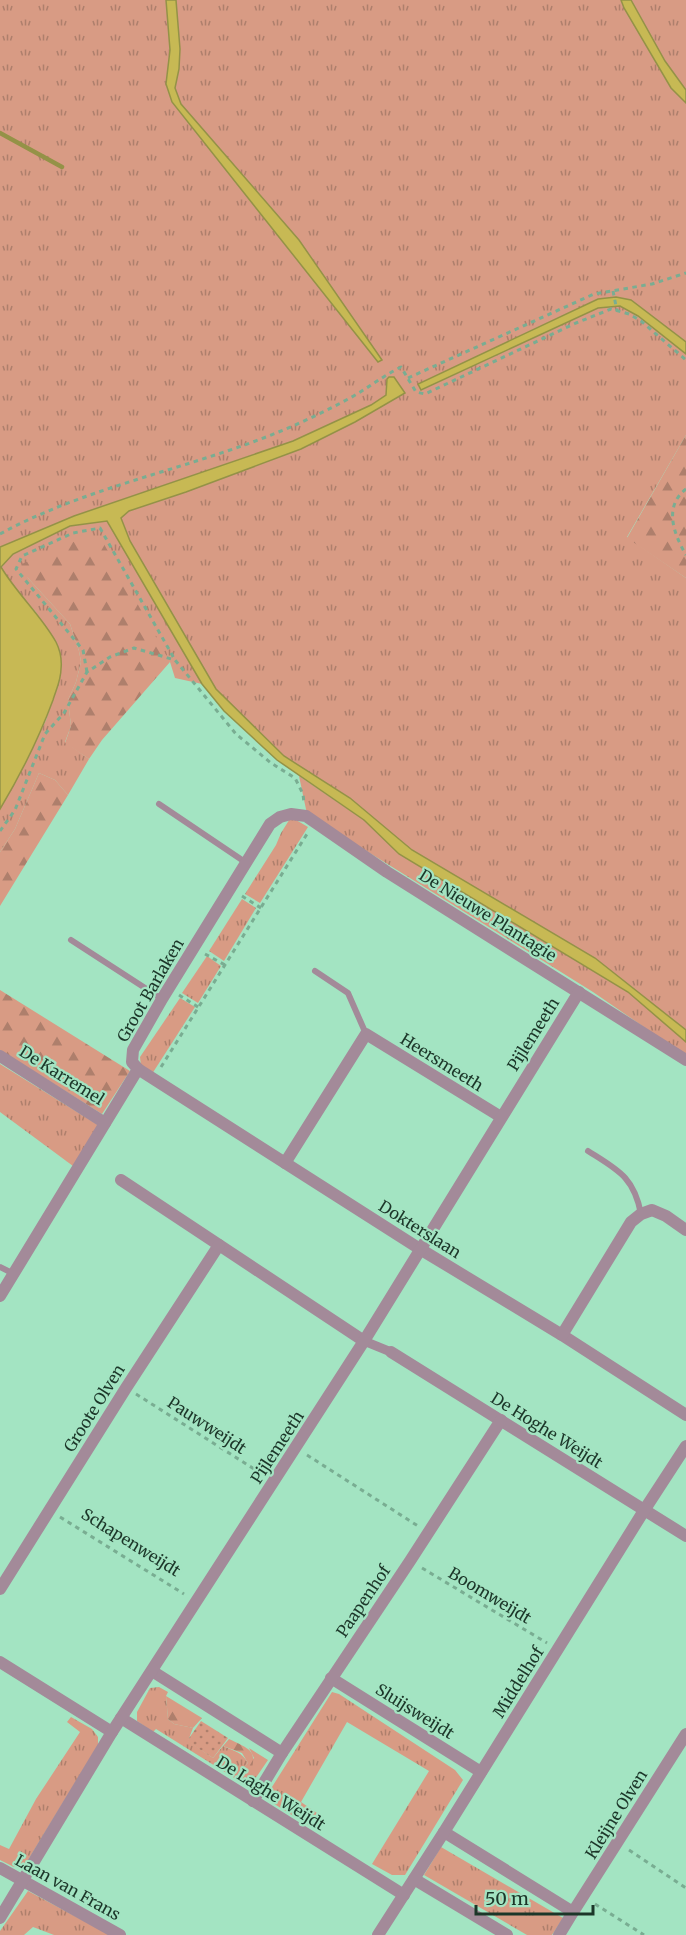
<svg xmlns="http://www.w3.org/2000/svg" width="686" height="1935" font-family="Merriweather,serif">
  <style>
    .grass { fill: url(#grass-tufts) }
    .forest { fill: url(#forest-firs) }
    .park { fill: url(#park-dots) }
    .water { fill: #c7b954; stroke: #949247; stroke-width: 1.5 }
    .lines { fill: none; stroke-linecap: round; stroke-linejoin: round }
    .stream { stroke: #949247; stroke-width: 4.5 }
    .path { stroke: #79ad92; stroke-width: 3; stroke-dasharray: 4.5 4.5; stroke-linecap: butt }
    .service { stroke: #a38a99; stroke-width: 6 }
    .pedestrian { stroke: #a38a99; stroke-width: 9 }
    .minor { stroke: #a38a99; stroke-width: 12 }
    .labels { text-anchor: middle; dominant-baseline: central; stroke-width: 4.5; stroke-linejoin: round; paint-order: stroke }
    .street-label { font-size: 16px; fill: #1c3629; stroke: #a3e4c2 }
  </style>
  <defs>
    <pattern id="grass-tufts" width="24" height="20" patternUnits="userSpaceOnUse" patternTransform="scale(1.5)"><rect width="24" height="20" fill="#d89b84"/><path d="M3 7l-1-3M5 7V3M7 7l1-3M15 17l-1-3M17 17v-4M19 17l1-3" fill="none" stroke="#ae7f6c"/></pattern>
    <pattern id="forest-firs" width="22" height="20" patternUnits="userSpaceOnUse" patternTransform="scale(1.5)"><rect width="22" height="20" fill="#d89b84"/><path d="M5 1l3.5 6h-7zM16 11l3.5 6h-7z" fill="#ae7f6c"/></pattern>
    <pattern id="park-dots" width="8" height="8" patternUnits="userSpaceOnUse" patternTransform="scale(1.5)"><rect width="8" height="8" fill="#d89b84"/><path d="M2 2h.1M6 6h.1" fill="none" stroke="#ae7f6c" stroke-width="1.8" stroke-linecap="round"/></pattern>
  </defs>
  <rect width="100%" height="100%" fill="#a3e4c2"/>
  <g class="grass">
    <polygon points="0,0 166,0 170,50 166,84 172,102 378,362 299,240 181,104 175,88 179,69 180,49 176,0 621,0 624,8 671,88 686,103 686,342 631,300 616,297 598,299 419,384 422,390 598,308 620,306 637,316 686,354 686,435 627,537 686,578 686,1030 595,958 412,850 350,798 284,756 216,689 130,541 121,518 129,511 186,492 300,449 355,422 405,393 388,379 387,395 371,405 293,441 74,516 0,547"/>
    <polygon points="631,0 686,0 686,90 665,61"/>
    <polygon points="107,521 202,684 175,678 170,662 27,577 70,624 79,651 81,662 76,682 68,700 71,726 65,742 89,759 68,795 55,780 39,773 15,829 0,852 0,809 29,756 46,720 58,685 56,643 35,611 21,597 1,568 12,554 71,526"/>
    <polygon points="299,776 364,820 399,854 628,992 686,1042 686,1056 593,992 307,814"/>
    <polygon points="291,817 308,827 260,903 245,894 276,845 281,833"/>
    <polygon points="242,899 256,908 224,961 209,951"/>
    <polygon points="207,956 221,966 198,1003 182,993"/>
    <polygon points="180,998 195,1007 152,1074 141,1066 140,1057"/>
    <polygon points="0,1064 98,1125 73,1166 0,1112"/>
    <path d="M 159,1687 L 168,1692 L 166,1696 L 168,1719 L 174,1724 L 193,1728 L 188,1741 L 213,1758 L 223,1746 C 234,1751 242,1752 248,1763 L 236,1776 L 254,1758 L 249,1748 L 268,1760 L 255,1779 L 244,1784 L 156,1729 L 153,1732 L 137,1721 L 137,1712 L 150,1688 Z"/>
    <polygon points="332,1692 339,1694 455,1770 463,1780 405,1875 392,1875 372,1864 429,1771 347,1722 301,1802 317,1813 309,1826 265,1798"/>
    <polygon points="71,1717 92,1729 98,1737 98,1745 25,1865 14,1867 0,1860 0,1845 9,1849 36,1799 80,1732 67,1722"/>
    <polygon points="441,1847 563,1918 552,1935 527,1935 424,1875"/>
    <polygon points="28,1891 110,1935 54,1935 33,1927 24,1935 0,1935 0,1931"/>
  </g>
  <g class="forest">
    <polygon points="686,435 686,578 627,538"/>
    <polygon points="100,537 170,662 102,740 89,759 65,743 71,726 68,700 76,682 81,662 79,651 70,624 27,577 22,564 66,543"/>
    <polygon points="39,773 55,780 68,795 0,906 0,852 15,829"/>
    <polygon points="0,990 130,1071 102,1114 0,1050"/>
    <polygon points="166,1696 202,1718 193,1728 174,1724 168,1719"/>
    <path d="M 229,1739 C 257,1752 256,1752 249,1781 L 236,1776 L 248,1763 L 242,1753 L 223,1746 Z"/>
  </g>
  <polygon class="park" points="201,1721 228,1738 213,1758 187,1741"/>
  <g class="water">
    <polygon points="166,0 176,0 180,49 179,69 175,88 181,104 299,240 382,360 378,362 172,102 166,84 170,50"/>
    <polygon points="621,0 631,0 665,61 686,90 686,103 671,88 624,8"/>
    <polygon points="616,297 631,300 686,342 686,354 638,316 620,306 598,308 421,390 418,384 598,299"/>
    <path d="M 389,377 L 394,377 L 405,393 L 355,422 L 301,449 L 186,492 L 129,511 L 121,518 L 130,541 L 216,689 L 284,756 L 350,798 L 412,850 L 595,958 L 686,1030 L 686,1042 L 628,992 L 399,854 L 364,820 L 277,760 L 224,711 L 202,684 L 107,521 L 70,526 L 13,554 L 1,567 C 17,594 41,615 56,642 C 60,650 62,660 61,669 C 61,680 56,690 53,700 C 39,738 21,774 0,809 L 0,547 L 74,516 L 293,441 L 371,405 L 386,395 L 387,379 Z"/>
  </g>
  <g class="lines">
    <polyline class="stream" points="0,133 62,167"/>
    <g class="path">
      <polyline points="613,291 617,311"/>
      <polyline points="408,378 594,294 652,284 686,273"/>
      <path d="M 686,489 C 663,507 674,534 686,555"/>
      <path d="M 0,534 C 86,487 185,470 276,433 C 301,423 326,411 350,398 C 368,388 383,376 401,367 L 416,392 L 425,394 L 576,323 L 611,309 L 629,314 L 641,321 L 686,360"/>
      <polyline points="87,672 83,650 16,569 22,556 73,533 100,528 175,660"/>
      <polyline points="0,831 15,810 45,734 64,713 87,672 110,657 134,648 175,660 236,734 271,763 295,778 303,794 304,803"/>
      <polyline points="242,896 261,908"/>
      <polyline points="205,954 225,965"/>
      <polyline points="179,995 198,1007"/>
      <polyline points="161,1067 307,834"/>
      <polyline points="136,1394 262,1474"/>
      <polyline points="307,1455 418,1526"/>
      <polyline points="60,1517 184,1594"/>
      <polyline points="422,1568 547,1643"/>
      <polyline points="629,1850 686,1888"/>
      <polyline points="595,1904 644,1935"/>
    </g>
    <g class="service">
      <polyline points="159,804 245,862"/>
      <polyline points="71,940 162,999"/>
      <polyline points="315,971 348,993 366,1034"/>
      <path d="M 588,1151 C 618,1170 634,1177 641,1214"/>
      <polyline points="0,1267 14,1274"/>
    </g>
    <polyline class="pedestrian" points="364,1341 391,1352"/>
    <g class="minor">
      <polyline points="0,1056 105,1123"/>
      <polyline points="138,1069 420,1249 562,1335 686,1415"/>
      <polyline points="285,1163 366,1034 501,1117"/>
      <polyline points="121,1180 364,1341"/>
      <polyline points="0,1296 138,1069 132,1062 133,1050 162,999 270,824 280,817 291,814 306,816 387,872 686,1060"/>
      <polyline points="562,1335 631,1222 641,1214 652,1210 666,1216 686,1230"/>
      <polyline points="391,1352 686,1536"/>
      <polyline points="0,1589 126,1388 219,1245"/>
      <polyline points="0,1662 112,1732"/>
      <polyline points="152,1671 282,1753"/>
      <polyline points="331,1678 481,1772"/>
      <polyline points="121,1718 404,1895"/>
      <polyline points="253,1801 282,1753 410,1561 501,1420"/>
      <polyline points="444,1832 573,1912 559,1935"/>
      <polyline points="0,1868 120,1935"/>
      <polyline points="414,1879 507,1935"/>
      <polyline points="573,1912 686,1734"/>
      <polyline points="0,1918 112,1732 364,1341 579,992"/>
      <polyline points="378,1935 444,1832 645,1509 686,1446"/>
    </g>
  </g>
  <g class="labels">
    <g class="street-label">
      <text transform="translate(488 915) rotate(32)">De Nieuwe Plantagie</text>
      <text transform="translate(150 990) rotate(-60)">Groot Barlaken</text>
      <text transform="translate(533 1034) rotate(-58)">Pijlemeeth</text>
      <text transform="translate(442 1062) rotate(32)">Heersmeeth</text>
      <text transform="translate(62 1075) rotate(32)">De Karremel</text>
      <text transform="translate(420 1229) rotate(32)">Dokterslaan</text>
      <text transform="translate(94 1408) rotate(-58)">Groote Olven</text>
      <text transform="translate(207 1425) rotate(33)">Pauwweijdt</text>
      <text transform="translate(547 1430) rotate(32)">De Hoghe Weijdt</text>
      <text transform="translate(277 1447) rotate(-57)">Pijlemeeth</text>
      <text transform="translate(131 1542) rotate(32)">Schapenweijdt</text>
      <text transform="translate(490 1595) rotate(31)">Boomweijdt</text>
      <text transform="translate(363 1601) rotate(-56)">Paapenhof</text>
      <text transform="translate(518 1682) rotate(-58)">Middelhof</text>
      <text transform="translate(415 1711) rotate(32)">Sluijsweijdt</text>
      <text transform="translate(271 1793) rotate(32)">De Laghe Weijdt</text>
      <text transform="translate(616 1814) rotate(-58)">Kleijne Olven</text>
      <text transform="translate(68 1887) rotate(29)">Laan van Frans</text>
    </g>
  </g>
  <path d="M476 1905v9h117v-9" fill="none" stroke="#1c3629" stroke-width="3"/>
  <text x="485" y="1905" font-size="18" fill="#1c3629" stroke="#a3e4c2" stroke-width="4.5" paint-order="stroke">50 m</text>
</svg>
